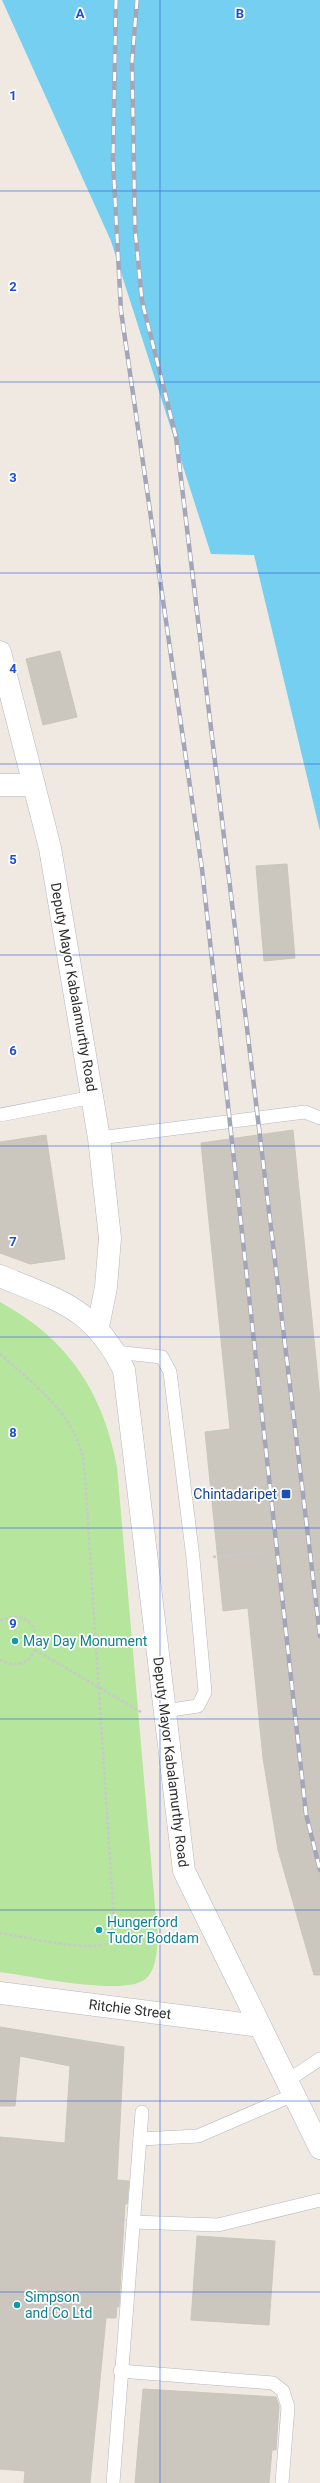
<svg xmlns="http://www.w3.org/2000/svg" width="320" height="2483" font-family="Roboto,sans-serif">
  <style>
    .green { fill: #b6e59e }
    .water { fill: #75cff0 }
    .building { fill: #cbc7bf; stroke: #cbc5ba }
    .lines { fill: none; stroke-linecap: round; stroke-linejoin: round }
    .service-casing { stroke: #b4b7c1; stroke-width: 14 }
    .minor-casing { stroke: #b4b7c1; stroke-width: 23 }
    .tertiary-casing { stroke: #b4b7c1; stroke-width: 23 }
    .secondary-casing { stroke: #b4b7c1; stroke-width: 23 }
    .path { stroke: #c9c9c9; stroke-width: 2.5; stroke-dasharray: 3 2; stroke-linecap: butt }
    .service { stroke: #fff; stroke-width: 13 }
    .minor { stroke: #fff; stroke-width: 22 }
    .tertiary { stroke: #fff; stroke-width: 22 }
    .secondary { stroke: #fff; stroke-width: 22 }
    .rail-casing { stroke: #a3a6b8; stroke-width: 4.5 }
    .rail { stroke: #fff; stroke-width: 3; stroke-dasharray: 9; stroke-linecap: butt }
    .grid { fill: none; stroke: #1d4ed8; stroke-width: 1; stroke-opacity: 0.55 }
    .transit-dot { fill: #1a4fb4; stroke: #fff; stroke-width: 1.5 }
    .culture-dot { fill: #0f9aa8; stroke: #fff; stroke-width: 1.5 }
    .labels { text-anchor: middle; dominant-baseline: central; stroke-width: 3.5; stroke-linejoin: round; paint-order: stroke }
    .street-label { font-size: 14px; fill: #2e2e2e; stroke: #fff }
    .transit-label { font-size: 14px; fill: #164399; stroke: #fff; text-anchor: end }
    .culture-label { font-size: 14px; fill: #0d838f; stroke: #fff; text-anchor: start }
    .grid-label { font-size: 13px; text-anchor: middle; font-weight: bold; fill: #1d4ed8; stroke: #fff; stroke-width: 3.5; stroke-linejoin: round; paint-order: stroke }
  </style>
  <rect width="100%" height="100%" fill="#efe9e1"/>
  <path class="green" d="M 0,1302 C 68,1339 103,1392 117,1467 L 158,1941 C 156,1954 156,1972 144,1980 C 121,1996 31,1976 0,1972 Z"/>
  <polygon class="water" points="2,0 320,0 320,831 254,555 211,554 111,241"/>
  <g class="building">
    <polygon points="60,651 77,717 43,725 26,659"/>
    <polygon points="287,864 295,958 264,961 256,866"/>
    <polygon points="293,1130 320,1399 320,1975 314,1975 278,1850 263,1758 248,1608 223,1611 205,1432 230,1429 201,1143"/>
    <polygon points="46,1135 65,1259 30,1264 0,1253 0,1142"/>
    <polygon points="0,2027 124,2047 117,2180 129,2181 127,2204 125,2204 119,2307 117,2306 116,2318 106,2318 90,2483 24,2483 25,2471 0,2469 0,2137 65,2143 70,2066 20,2056 15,2106 0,2106"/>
    <polygon points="197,2236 275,2241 269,2325 191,2320"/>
    <polygon points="143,2389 276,2397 279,2406 276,2450 272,2450 269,2483 135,2483"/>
  </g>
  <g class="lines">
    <g class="service-casing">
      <g id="service">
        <polyline points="0,1115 93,1097"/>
        <polyline points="99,1138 305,1112 320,1118"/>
        <polyline points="115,1352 162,1357 170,1372 193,1558 205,1692 198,1706 164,1711"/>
        <polyline points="287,2081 320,2059"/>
        <polyline points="140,2139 198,2136 293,2095"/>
        <polyline points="133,2222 218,2225 320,2200"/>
        <polyline points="120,2371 273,2383 283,2391 288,2407 282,2483"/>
        <polyline points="113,2483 142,2112"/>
      </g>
    </g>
    <g class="minor-casing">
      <g id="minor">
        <polyline points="0,785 34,785"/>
        <polyline points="0,1993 260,2026"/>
      </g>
    </g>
    <g class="tertiary-casing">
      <polyline id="tertiary" points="0,652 50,848 99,1138 110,1238 106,1287 98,1327"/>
    </g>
    <g class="secondary-casing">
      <path id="secondary" d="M 0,1276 C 60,1301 94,1308 124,1370 L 184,1871 L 320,2148"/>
    </g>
    <g class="path">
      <path d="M 0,1354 C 30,1381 66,1407 80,1447 C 83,1456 84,1467 85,1477 L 114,1921 C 114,1928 114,1937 109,1942 C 95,1954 20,1936 0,1933"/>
      <polyline points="213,1557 264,1552"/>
      <path d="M 0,1621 C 49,1597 47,1684 0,1660"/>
      <polyline points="35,1650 141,1712"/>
    </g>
    <use href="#service" class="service"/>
    <use href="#minor" class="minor"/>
    <use href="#tertiary" class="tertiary"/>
    <use href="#secondary" class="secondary"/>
    <g class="rail-casing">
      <g id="rail">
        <polyline points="116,0 113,160 121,311 202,869 306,1814 320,1870"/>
        <polyline points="137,0 132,61 135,229 142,301 176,437 320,1636"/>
      </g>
    </g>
    <use href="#rail" class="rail"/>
  </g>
  <path class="grid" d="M 160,0 L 160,2483M 0,191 L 320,191M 0,382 L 320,382M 0,573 L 320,573M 0,764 L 320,764M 0,955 L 320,955M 0,1146 L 320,1146M 0,1337 L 320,1337M 0,1528 L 320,1528M 0,1719 L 320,1719M 0,1910 L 320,1910M 0,2101 L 320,2101M 0,2292 L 320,2292"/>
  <rect class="transit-dot" x="281" y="1489" width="10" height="10" rx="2"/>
  <g class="culture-dot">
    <circle cx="15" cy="1641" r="4"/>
    <circle cx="99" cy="1930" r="4"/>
    <circle cx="17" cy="2305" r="4"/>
  </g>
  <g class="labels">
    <g class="street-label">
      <text transform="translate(74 987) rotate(80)">Deputy Mayor Kabalamurthy Road</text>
      <text transform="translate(171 1762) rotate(83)">Deputy Mayor Kabalamurthy Road</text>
      <text transform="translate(130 2009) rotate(7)">Ritchie Street</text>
    </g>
    <g class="transit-label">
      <text x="277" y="1494">Chintadaripet</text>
    </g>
    <g class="culture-label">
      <text x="23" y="1641">May Day Monument</text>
      <text x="107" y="1922">Hungerford<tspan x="107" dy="16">Tudor Boddam</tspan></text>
      <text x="25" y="2297">Simpson<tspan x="25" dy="16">and Co Ltd</tspan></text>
    </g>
  </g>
  <g class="grid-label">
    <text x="80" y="18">A</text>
    <text x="240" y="18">B</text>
    <text x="13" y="100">1</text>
    <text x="13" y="291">2</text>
    <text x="13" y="482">3</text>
    <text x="13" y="673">4</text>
    <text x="13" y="864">5</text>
    <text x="13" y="1055">6</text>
    <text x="13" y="1246">7</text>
    <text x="13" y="1437">8</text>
    <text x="13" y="1628">9</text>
  </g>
</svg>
